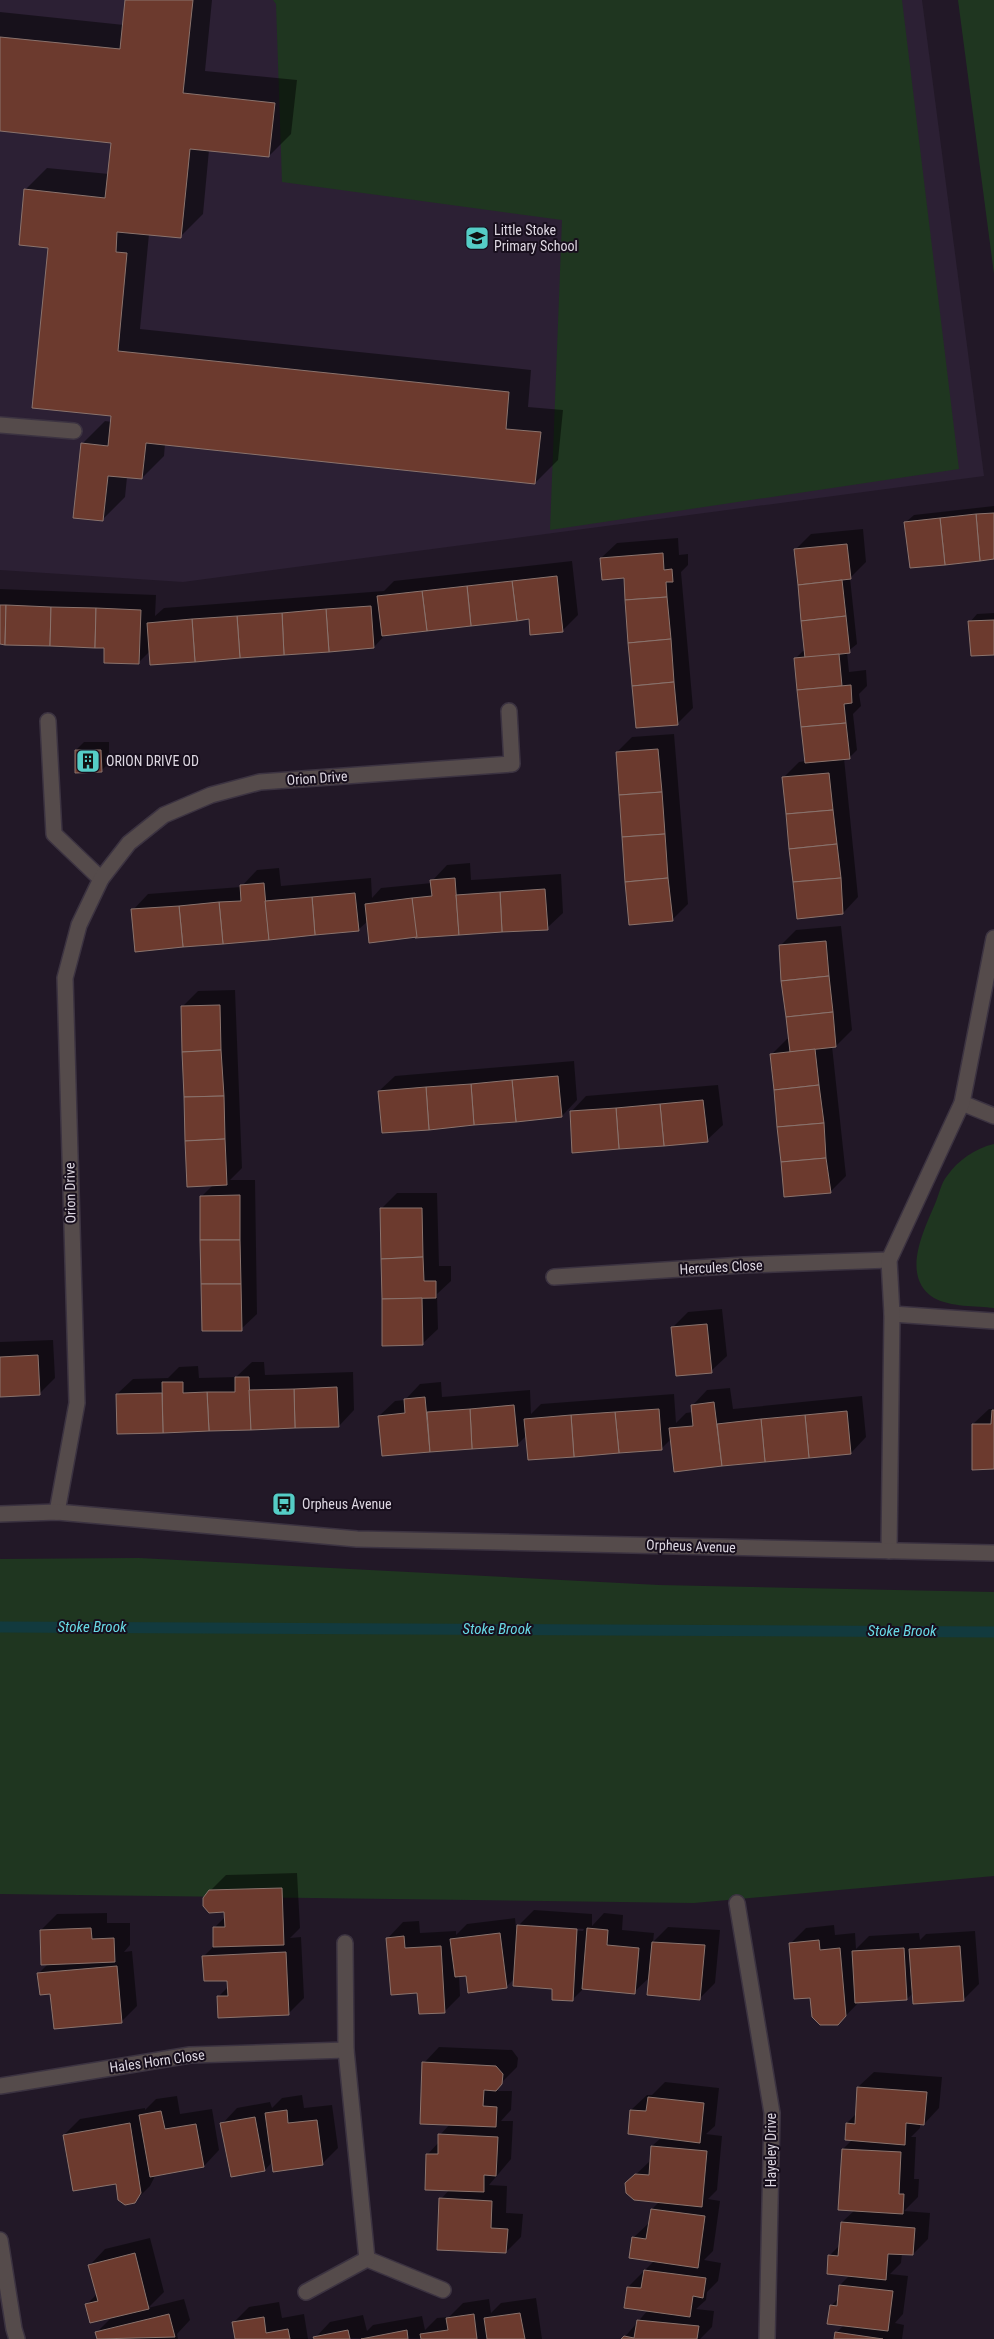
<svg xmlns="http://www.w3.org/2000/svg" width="994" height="2339" font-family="'Roboto Condensed',sans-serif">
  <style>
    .built { fill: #2c2034 }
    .green { fill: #1f3620 }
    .shadow { fill: #0007; fill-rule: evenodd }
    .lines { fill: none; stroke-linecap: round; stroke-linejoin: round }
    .stream { stroke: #123a3e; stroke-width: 11 }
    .building { fill: #6c3a2e; stroke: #8a736d }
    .service-casing { stroke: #3c3341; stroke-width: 18 }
    .minor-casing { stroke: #3c3341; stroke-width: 18 }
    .tertiary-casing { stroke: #3c3341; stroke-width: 18 }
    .service { stroke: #554b4b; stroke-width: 15 }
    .minor { stroke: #554b4b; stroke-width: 15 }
    .tertiary { stroke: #554b4b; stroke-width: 15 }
    .labels { text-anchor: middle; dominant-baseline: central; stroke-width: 4; stroke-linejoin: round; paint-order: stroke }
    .poi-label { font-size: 14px; fill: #ded8e2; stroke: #180f1d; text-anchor: start }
    .street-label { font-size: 14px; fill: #ded8e2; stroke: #180f1d }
    .water-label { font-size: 15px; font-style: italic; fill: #68d9e5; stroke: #180f1d }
  </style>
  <rect width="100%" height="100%" fill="#221827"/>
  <polygon class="built" points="0,0 922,0 984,476 183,582 0,570"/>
  <g class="green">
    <polygon points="273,0 902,0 959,469 550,530 562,220 282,182 276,4"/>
    <polygon points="958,0 994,0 994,274"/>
    <path d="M 994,1144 L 994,1308 C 976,1306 950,1307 934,1298 C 900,1277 924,1230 935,1204 C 939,1195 941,1183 947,1176 C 958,1160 976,1148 994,1144 Z"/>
    <polygon points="139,1558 659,1585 994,1592 994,1876 694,1903 0,1894 0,1559"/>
  </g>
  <g class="shadow">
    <polygon points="127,0 212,0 205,71 297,80 291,134 269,156 209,150 203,214 180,237 149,234 140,329 531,370 528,407 563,410 558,460 535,483 165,444 164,456 142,478 127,477 125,497 103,519 82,444 105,421 112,422 112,415 50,247 25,190 47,168 109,174 112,142 0,130 0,12 124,25"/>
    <polygon points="994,506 994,558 906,522 914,515"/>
    <polygon points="863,529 866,562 850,578 857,644 847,652 849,672 866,670 867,686 859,694 861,706 853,714 857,750 849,758 844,758 858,897 843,913 783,778 799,762 806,761 795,659 803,651 806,651 795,550 811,534"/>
    <polygon points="678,538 679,555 688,554 688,565 681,572 693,708 677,724 625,577 601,558 617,543"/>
    <polygon points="572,561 578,615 562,631 530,618 386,634 374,647 150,651 138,663 105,647 0,643 0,589 156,595 155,616 164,608 384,591 394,581"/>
    <polygon points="994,613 994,654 970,622 977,614"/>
    <polygon points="674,734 688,904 672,920 617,752 632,737"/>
    <polygon points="84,742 109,742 109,763 101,771 76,750"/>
    <polygon points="470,863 471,880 561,874 563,913 547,928 368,921 358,930 133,910 148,894 241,887 257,870 279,868 281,886 371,878 372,898 381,888 432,883 432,881 447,865"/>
    <polygon points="841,926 852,1030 836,1046 832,1046 846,1176 831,1191 771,1055 787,1039 790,1039 780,946 796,930"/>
    <polygon points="235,990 242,1168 230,1180 255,1180 257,1314 241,1329 202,1196 213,1185 182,1007 198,991"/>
    <polygon points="574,1061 577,1100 562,1116 379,1091 395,1076"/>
    <polygon points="718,1085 723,1125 707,1140 571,1112 586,1096"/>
    <polygon points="397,1193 437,1193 439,1266 451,1266 451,1281 437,1294 438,1329 422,1344 381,1209"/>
    <polygon points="722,1309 727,1356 711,1371 672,1328 688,1312"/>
    <polygon points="53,1340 55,1378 39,1394 0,1395 0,1342"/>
    <polygon points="252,1362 264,1362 265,1375 353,1372 354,1410 339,1426 118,1433 117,1394 133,1379 168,1378 179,1367 198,1366 199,1378 236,1377"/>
    <polygon points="441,1382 442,1397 530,1390 531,1414 541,1404 674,1394 676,1423 686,1413 693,1412 692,1406 707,1390 730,1388 733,1409 862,1396 866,1437 851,1453 675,1470 671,1439 661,1449 527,1435 517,1445 383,1455 379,1416 395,1401 405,1400 420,1384"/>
    <polygon points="989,1409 994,1409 994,1469 973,1424"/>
    <polygon points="297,1873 300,1928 290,1938 301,1937 304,1998 288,2014 218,1997 229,1986 228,1979 204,1956 214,1946 214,1928 226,1916 226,1911 210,1891 226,1875"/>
    <path d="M 534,1910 L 592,1914 L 592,1926 L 604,1913 L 623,1915 L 622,1930 L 654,1933 L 653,1942 L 668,1927 L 720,1930 L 715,1983 L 700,1998 L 650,1977 L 634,1992 L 584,1988 L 572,2000 L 553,1988 L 515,1978 L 506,1987 L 468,1974 L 459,1976 L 460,1996 L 445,2011 L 418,1992 L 388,1938 L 403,1922 L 419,1921 L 420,1933 L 456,1931 L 456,1935 L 467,1924 L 515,1918 L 516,1928 ZM 531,1925 L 584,1929 L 583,1931 L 531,1927 Z"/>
    <polygon points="107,1913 107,1923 130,1923 130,1945 124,1952 132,1951 137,2006 122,2021 55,2027 51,1992 39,1973 49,1963 41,1930 57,1914"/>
    <polygon points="834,1925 835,1935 855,1933 856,1949 869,1936 919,1933 920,1940 926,1934 975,1931 979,1984 963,2000 913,1993 907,1999 859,2002 838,2024 812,1997 790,1944 806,1928"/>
    <polygon points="439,2047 512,2050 518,2058 517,2067 498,2086 498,2091 512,2091 511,2110 501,2121 513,2121 511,2159 489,2185 507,2186 506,2213 523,2214 521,2237 506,2252 441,2199 450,2189 427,2155 439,2142 440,2135 450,2124 424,2063"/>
    <polygon points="874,2072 942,2077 939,2108 924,2124 920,2123 920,2128 911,2137 916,2137 914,2179 919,2179 918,2197 904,2211 930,2213 928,2239 913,2254 902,2253 901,2263 890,2274 908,2276 903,2314 895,2323 904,2325 902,2339 835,2339 836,2333 844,2325 831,2306 839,2298 840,2285 850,2275 829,2256 840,2245 842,2222 855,2210 840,2209 843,2149 853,2139 847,2123 856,2114 858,2087"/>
    <polygon points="665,2082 719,2088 715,2126 706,2134 722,2136 717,2190 708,2199 720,2201 713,2251 704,2260 721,2263 718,2281 707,2292 706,2300 696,2309 714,2311 712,2327 700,2339 623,2339 648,2310 628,2287 655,2260 633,2238 650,2222 652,2209 660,2201 627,2183 651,2160 652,2146 662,2137 631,2110 647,2095 652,2095"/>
    <polygon points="302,2095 304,2108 332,2105 338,2148 322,2164 273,2161 265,2170 222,2124 237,2108 270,2102 272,2108 282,2098"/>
    <polygon points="177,2096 180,2114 212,2109 219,2150 204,2166 156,2174 150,2186 134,2202 117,2182 64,2135 80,2119 145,2108 145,2110 156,2099"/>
    <polygon points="150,2238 164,2292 148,2308 184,2299 190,2320 177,2334 178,2339 98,2339 96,2333 113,2316 86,2305 97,2294 90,2265 105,2249"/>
    <polygon points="536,2298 542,2339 315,2338 330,2322 363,2315 367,2331 373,2325 422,2316 425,2330 437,2318 449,2317 463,2303 489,2299 491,2313 501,2303"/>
    <polygon points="279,2302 282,2318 304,2314 308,2339 236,2339 234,2322 249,2307"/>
  </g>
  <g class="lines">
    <polyline class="stream" points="0,1627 994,1632"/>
  </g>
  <g class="building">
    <polygon points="125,0 193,0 183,93 275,103 269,157 190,149 181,238 117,232 116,252 127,253 118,351 509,392 506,429 541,432 535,484 146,443 142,479 108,476 103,521 73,518 81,443 108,446 111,416 32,408 48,248 19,245 24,189 105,198 111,143 0,131 0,37 120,49"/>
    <polygon points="994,513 994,559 980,561 976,514"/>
    <polygon points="976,514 980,561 945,565 940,518"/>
    <polygon points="940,518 945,565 910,568 904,522"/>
    <polygon points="847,544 851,579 798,585 794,549"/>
    <polygon points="663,553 664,570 672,569 673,582 666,582 667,597 625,600 624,578 602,580 600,558"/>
    <polygon points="557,576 563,632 530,635 529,619 517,621 512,581"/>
    <polygon points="842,580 846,616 801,621 798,585"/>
    <polygon points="512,581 517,621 471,626 467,586"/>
    <polygon points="467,586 471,626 427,631 422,591"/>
    <polygon points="422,591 427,631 382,636 377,596"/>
    <polygon points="667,597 671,639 628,643 625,600"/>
    <polygon points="0,605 6,605 5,645 0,644"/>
    <polygon points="6,605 51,607 50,646 5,645"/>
    <polygon points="371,606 374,648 329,652 326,609"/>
    <polygon points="51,607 96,608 95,648 50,646"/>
    <polygon points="96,608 141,610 139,664 104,663 104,648 95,648"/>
    <polygon points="326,609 329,652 284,655 282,613"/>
    <polygon points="282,613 284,655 240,658 237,616"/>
    <polygon points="237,616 240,658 195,662 192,619"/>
    <polygon points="846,616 850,653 805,658 801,621"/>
    <polygon points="192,619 195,662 150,665 147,623"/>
    <polygon points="994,620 994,655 971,656 968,621"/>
    <polygon points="671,639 674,682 632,686 628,643"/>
    <polygon points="839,654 842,686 797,690 794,658"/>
    <polygon points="674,682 678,725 636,728 632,686"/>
    <polygon points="851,685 852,703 844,704 846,723 801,727 797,690"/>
    <polygon points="846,723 850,759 805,763 801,727"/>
    <polygon points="658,749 662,792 619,795 616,752"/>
    <polygon points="75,750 101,750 102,772 75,773"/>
    <polygon points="829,773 833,810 786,814 782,777"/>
    <polygon points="662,792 665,834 622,837 619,795"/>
    <polygon points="833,810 837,844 789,849 786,814"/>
    <polygon points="665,834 668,878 625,882 622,837"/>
    <polygon points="837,844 841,878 793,882 789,849"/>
    <polygon points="455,878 459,935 415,938 412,898 432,896 430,880"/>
    <polygon points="668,878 673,921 629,925 625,882"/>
    <polygon points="841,878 843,914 797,919 793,882"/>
    <polygon points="264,883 269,940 223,944 219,902 241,901 240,885"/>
    <polygon points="545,889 548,930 502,932 500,892"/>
    <polygon points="500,892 502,932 459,935 456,895"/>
    <polygon points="355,893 359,931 315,935 312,897"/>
    <polygon points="312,897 315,935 269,940 265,901"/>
    <polygon points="412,898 417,937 369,943 365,904"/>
    <polygon points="219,902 223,944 183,947 179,906"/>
    <polygon points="179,906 183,947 135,952 131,909"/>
    <polygon points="826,941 829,976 781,981 779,945"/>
    <polygon points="829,976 833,1012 786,1017 781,981"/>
    <polygon points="220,1005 221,1050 182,1052 181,1006"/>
    <polygon points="833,1012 836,1047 790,1052 786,1017"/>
    <polygon points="815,1049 819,1085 774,1090 770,1054"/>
    <polygon points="221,1050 224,1096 184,1097 182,1052"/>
    <polygon points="558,1076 562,1117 516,1122 512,1080"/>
    <polygon points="512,1080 516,1122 474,1125 471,1084"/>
    <polygon points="471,1084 474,1125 429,1130 426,1087"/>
    <polygon points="819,1085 824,1123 777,1127 774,1090"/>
    <polygon points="426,1087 429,1130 382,1133 378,1091"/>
    <polygon points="224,1096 225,1139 185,1141 184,1097"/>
    <polygon points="703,1100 708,1142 664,1146 660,1104"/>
    <polygon points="660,1104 664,1146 619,1149 616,1108"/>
    <polygon points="616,1108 619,1149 572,1153 570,1111"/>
    <polygon points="824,1123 826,1158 781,1162 777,1127"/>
    <polygon points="225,1139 227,1185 187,1187 185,1141"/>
    <polygon points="826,1158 831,1193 784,1197 781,1162"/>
    <polygon points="240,1195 240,1240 200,1240 200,1196"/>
    <polygon points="380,1208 422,1208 423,1257 381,1259"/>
    <polygon points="200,1240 240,1240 241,1284 201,1284"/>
    <polygon points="423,1257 424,1281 436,1281 436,1298 382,1299 381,1259"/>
    <polygon points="201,1284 241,1284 242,1331 202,1331"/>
    <polygon points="422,1298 423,1345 382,1346 382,1299"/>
    <polygon points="707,1324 712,1373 676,1376 671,1327"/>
    <polygon points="38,1355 40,1395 0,1397 0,1357"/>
    <polygon points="235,1377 249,1377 251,1430 209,1431 207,1392 235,1392"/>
    <polygon points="162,1382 183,1382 183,1393 207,1392 209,1431 163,1433"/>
    <polygon points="337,1387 339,1427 295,1428 294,1389"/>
    <polygon points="294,1389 295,1428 251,1430 249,1390"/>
    <polygon points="162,1393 163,1433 117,1434 116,1394"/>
    <polygon points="425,1397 430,1452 382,1456 378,1416 405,1413 404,1399"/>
    <polygon points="714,1402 722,1466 674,1472 669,1428 693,1426 691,1405"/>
    <polygon points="514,1405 518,1446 472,1449 470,1409"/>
    <polygon points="470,1409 472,1449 430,1452 427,1412"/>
    <polygon points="659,1409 662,1450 619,1453 615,1412"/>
    <polygon points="992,1410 994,1410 994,1469 972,1470 972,1424 991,1424"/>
    <polygon points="847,1411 851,1454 809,1458 805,1415"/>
    <polygon points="615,1412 619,1453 574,1457 571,1415"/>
    <polygon points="571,1415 574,1457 528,1460 524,1419"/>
    <polygon points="805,1415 809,1458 765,1462 761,1419"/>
    <polygon points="761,1419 765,1462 722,1466 717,1424"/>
    <polygon points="282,1888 284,1945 213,1947 213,1927 225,1927 224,1912 209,1913 203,1906 203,1898 209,1890"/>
    <polygon points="517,1925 577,1929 573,2001 552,2000 552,1989 513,1986"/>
    <polygon points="91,1928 92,1939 114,1938 115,1962 41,1965 40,1930"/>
    <polygon points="587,1928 608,1930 607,1945 639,1948 635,1994 582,1989"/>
    <polygon points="500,1933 507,1988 468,1993 466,1976 455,1977 450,1939"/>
    <polygon points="404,1936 405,1948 441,1946 445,2013 419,2014 417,1993 391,1995 386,1938"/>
    <polygon points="819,1940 820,1950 840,1948 846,2016 838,2025 820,2025 812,2017 810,1998 794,1999 789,1943"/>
    <polygon points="652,1942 705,1945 700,2000 647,1995"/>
    <polygon points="960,1946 964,2001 913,2004 909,1949"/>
    <polygon points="904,1948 907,2000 855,2003 852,1951"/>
    <polygon points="286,1952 289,2015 218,2018 217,1996 228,1996 227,1981 204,1981 202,1956"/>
    <polygon points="117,1966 122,2023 54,2029 50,1994 40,1995 37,1973"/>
    <polygon points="422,2062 496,2066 503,2074 502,2084 496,2091 484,2090 483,2106 497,2107 496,2127 420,2124"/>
    <polygon points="857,2087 927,2092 924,2125 906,2123 905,2145 845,2140 846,2123 855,2124"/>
    <polygon points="648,2097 704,2103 700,2143 628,2134 630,2110 646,2111"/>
    <polygon points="287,2110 288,2123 317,2120 323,2165 273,2172 265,2113"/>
    <polygon points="161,2111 165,2129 196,2124 204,2167 150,2177 139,2115"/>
    <polygon points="255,2117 265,2171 231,2177 220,2123"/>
    <polygon points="130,2123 141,2193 135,2203 125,2205 118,2200 116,2184 73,2191 63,2135"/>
    <polygon points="438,2134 498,2137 496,2176 484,2175 484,2192 425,2190 426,2154 438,2154"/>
    <polygon points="651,2146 707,2151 702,2207 634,2200 626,2193 625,2183 635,2174 649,2175"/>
    <polygon points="842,2149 901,2152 899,2194 904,2194 903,2214 838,2210"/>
    <polygon points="439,2198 492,2201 491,2228 508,2229 506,2253 437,2250"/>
    <polygon points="651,2209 705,2216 698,2268 629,2258 632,2237 646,2239"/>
    <polygon points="841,2222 915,2228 913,2255 888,2254 886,2280 827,2274 828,2255 838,2256"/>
    <polygon points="135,2253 149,2309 90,2323 85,2304 98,2301 88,2265"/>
    <polygon points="644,2270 706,2278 703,2298 693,2296 690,2317 624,2308 627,2287 641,2288"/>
    <polygon points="839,2285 893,2291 888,2331 827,2324 830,2305 837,2306"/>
    <polygon points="520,2313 525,2339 487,2339 484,2318"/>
    <polygon points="169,2314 175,2337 97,2339 95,2332"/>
    <polygon points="474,2314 477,2339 421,2339 420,2334 448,2330 446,2318"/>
    <polygon points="264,2317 266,2333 288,2329 290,2339 235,2339 232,2322"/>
    <polygon points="637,2320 699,2326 697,2339 621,2339 624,2336 634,2338"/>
    <polygon points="348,2330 350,2339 314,2339 313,2337"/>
    <polygon points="407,2330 408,2339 361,2339"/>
    <polygon points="835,2332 883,2339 834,2339"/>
  </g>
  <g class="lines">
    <g class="service-casing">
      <g id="service">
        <polyline points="0,425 74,431"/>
        <polyline points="48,721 54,834 101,879"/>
      </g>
    </g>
    <g class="minor-casing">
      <g id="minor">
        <polyline points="962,1103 994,1116"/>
        <polyline points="554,1277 744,1265 889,1260"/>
        <polyline points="892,1314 994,1321"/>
        <polyline points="57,1512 77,1403 65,978 79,925 101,879 129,843 164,815 211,795 260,782 512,764 509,711"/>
        <polyline points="889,1551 892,1314 889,1260 962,1103 994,938"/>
        <polyline points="737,1903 772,2113 767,2339"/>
        <polyline points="0,2086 190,2055 346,2050"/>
        <polyline points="0,2240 14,2329 17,2339"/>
        <polyline points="367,2259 443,2290"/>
        <polyline points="306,2292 367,2259 346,2050 345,1943"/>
      </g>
    </g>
    <g class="tertiary-casing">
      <polyline id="tertiary" points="0,1514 57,1512 357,1539 994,1553"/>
    </g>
    <use href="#service" class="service"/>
    <use href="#minor" class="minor"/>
    <use href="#tertiary" class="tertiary"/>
  </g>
  <defs>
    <g id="school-square" transform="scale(1.25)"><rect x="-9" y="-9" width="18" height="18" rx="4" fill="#55cdc6" stroke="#180f1d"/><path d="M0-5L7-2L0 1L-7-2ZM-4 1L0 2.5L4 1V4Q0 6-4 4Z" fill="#111"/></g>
    <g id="building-square" transform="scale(1.25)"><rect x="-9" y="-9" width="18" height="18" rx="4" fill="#55cdc6" stroke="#180f1d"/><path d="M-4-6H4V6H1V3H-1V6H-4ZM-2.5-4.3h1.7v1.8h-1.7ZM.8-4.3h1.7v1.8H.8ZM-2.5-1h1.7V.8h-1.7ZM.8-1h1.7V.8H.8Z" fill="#111"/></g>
    <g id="bus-square" transform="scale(1.25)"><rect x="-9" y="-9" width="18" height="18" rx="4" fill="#55cdc6" stroke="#180f1d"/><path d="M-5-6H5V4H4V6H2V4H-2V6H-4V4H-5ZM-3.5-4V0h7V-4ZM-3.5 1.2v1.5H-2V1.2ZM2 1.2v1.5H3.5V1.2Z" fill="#111"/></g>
  </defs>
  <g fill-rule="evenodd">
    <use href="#school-square" x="477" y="238"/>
    <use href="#building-square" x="88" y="761"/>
    <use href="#bus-square" x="284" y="1504"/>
  </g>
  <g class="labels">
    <g class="poi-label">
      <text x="494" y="230">Little Stoke<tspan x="494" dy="16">Primary School</tspan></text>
      <text x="106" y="761">ORION DRIVE OD</text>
      <text x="302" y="1504">Orpheus Avenue</text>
    </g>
    <g class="street-label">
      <text transform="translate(317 778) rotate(-4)">Orion Drive</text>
      <text transform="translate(70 1193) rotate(-91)">Orion Drive</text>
      <text transform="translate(721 1267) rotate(-3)">Hercules Close</text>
      <text transform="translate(691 1546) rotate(2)">Orpheus Avenue</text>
      <text transform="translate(157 2061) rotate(-8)">Hales Horn Close</text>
      <text transform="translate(771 2150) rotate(-90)">Hayeley Drive</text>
    </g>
    <g class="water-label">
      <text x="92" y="1627">Stoke Brook</text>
      <text x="497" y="1629">Stoke Brook</text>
      <text x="902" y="1631">Stoke Brook</text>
    </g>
  </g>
</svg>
